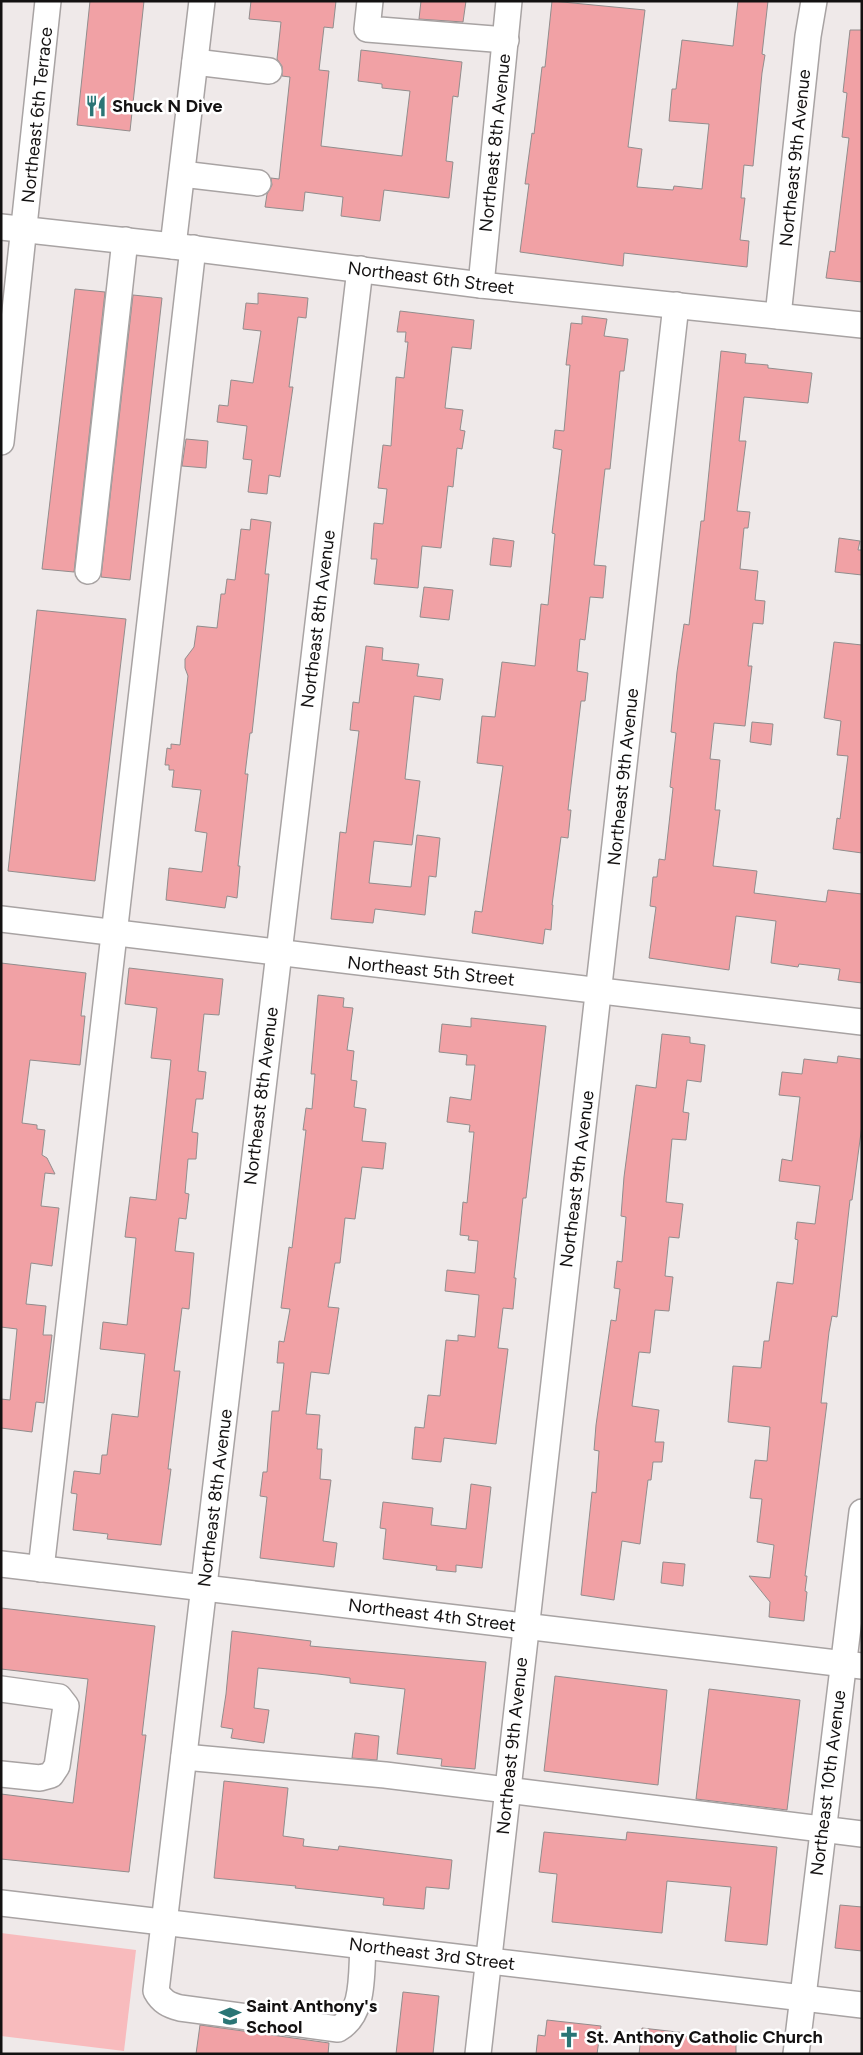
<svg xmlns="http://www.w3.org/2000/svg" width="863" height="2055" font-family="Figtree,sans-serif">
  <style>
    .green { fill: #f8bbbd }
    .building { fill: #f1a1a5; stroke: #928d8d }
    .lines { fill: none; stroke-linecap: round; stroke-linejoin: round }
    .minor-casing { stroke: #a8a3a3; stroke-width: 28 }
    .minor { stroke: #fff; stroke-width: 25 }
    .labels { text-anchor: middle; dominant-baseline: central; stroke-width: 5; stroke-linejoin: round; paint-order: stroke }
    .poi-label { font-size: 18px; font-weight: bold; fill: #131111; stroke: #fff; text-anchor: start }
    .street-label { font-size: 18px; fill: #131111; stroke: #fff }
  </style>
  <rect width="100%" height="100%" fill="#efe9e9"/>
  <polygon class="green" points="1,1933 136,1950 124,2051 1,2036"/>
  <g class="building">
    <polygon points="90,1 144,1 130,131 77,125"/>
    <polygon points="251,1 336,1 333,28 324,27 319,70 329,71 321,146 402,156 410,91 382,88 382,84 358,81 361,50 462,62 458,97 453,96 446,161 453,162 449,198 384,190 380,221 341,216 343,197 305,192 303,211 265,207 267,194 272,185 271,178 279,179 290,77 282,76 282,66 277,59 281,22 249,19"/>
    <polygon points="421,1 466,1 463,22 419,19"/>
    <polygon points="552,1 645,10 628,147 642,149 637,187 673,190 674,186 702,189 709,124 669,121 672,89 676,89 682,40 733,46 738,1 768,1 762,54 765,55 762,73 753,166 744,165 741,198 745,198 740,240 749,241 747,267 624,253 623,266 520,252 529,184 525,184 532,133 534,134 542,67 545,67"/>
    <polygon points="850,30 862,30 862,282 826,278 830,251 835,252 849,138 842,137 847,93 843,92"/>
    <polygon points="75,289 105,292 74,572 42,569"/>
    <polygon points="258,293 308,298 306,318 298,317 289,387 293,387 280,477 269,475 267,494 248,492 252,460 243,459 247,426 217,422 219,405 228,406 231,380 253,383 261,331 243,329 246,303 258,304"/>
    <polygon points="133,295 162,298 130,580 101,577"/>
    <polygon points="400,311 474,320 471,349 452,347 445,408 463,410 460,430 465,431 462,449 457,448 453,487 448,486 441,548 422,546 418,588 374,584 377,559 371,559 374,523 383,524 387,489 378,488 383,445 391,446 396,377 404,378 408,342 405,342 406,332 397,332"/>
    <polygon points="582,316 607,319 604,336 628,339 624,371 620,371 610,469 605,469 594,565 606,566 603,598 590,597 585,640 580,639 577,671 588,673 585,701 581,701 568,810 571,810 568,838 561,837 552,905 553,905 551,930 545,929 543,944 472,933 475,911 482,912 503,766 477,763 482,716 495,717 502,662 535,666 541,604 548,605 555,534 552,533 562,450 553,448 555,430 564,431 570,365 566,365 571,323 582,324"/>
    <polygon points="721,351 746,354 745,363 768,365 768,368 812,373 808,403 744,397 739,441 746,441 737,511 750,512 748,528 744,528 740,569 758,571 755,600 765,601 763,624 753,623 748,666 752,666 745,726 714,723 710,759 720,760 715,810 720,810 713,866 757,871 754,893 826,902 828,890 862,894 862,983 838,980 840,969 799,964 798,967 771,963 776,921 736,916 729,970 649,958 656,907 650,906 653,877 657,877 659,859 665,860 673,788 670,787 676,733 671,732 677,672 684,624 689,625 701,521 704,521"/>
    <polygon points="186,439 208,441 206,468 182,466"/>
    <polygon points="251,519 271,522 265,574 269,574 263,633 252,733 250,733 245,774 248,774 238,866 240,866 237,898 227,896 225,908 166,900 169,868 202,872 207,833 195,831 201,790 172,787 174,770 169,770 169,765 165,765 167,748 171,749 171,744 180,745 188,676 185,668 185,659 194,647 197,626 217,628 221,594 225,594 227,579 235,580 241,529 250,530"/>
    <polygon points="493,538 514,541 511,567 490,565"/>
    <polygon points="839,538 860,541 858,550 862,550 862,575 835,572"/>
    <polygon points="424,587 453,590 449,620 420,617"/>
    <polygon points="37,610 126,619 95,881 8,871"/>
    <polygon points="834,642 862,645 862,853 833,849 837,818 840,819 848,756 837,755 841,721 824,718"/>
    <polygon points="366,646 383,648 382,660 419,664 417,676 443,679 440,700 414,696 405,779 420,781 412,845 374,841 369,883 411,887 417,835 440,838 436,877 429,876 425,915 375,909 373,923 331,919 340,832 346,833 359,731 350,730 353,702 359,703"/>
    <polygon points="752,722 773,724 771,745 750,742"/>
    <polygon points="1,963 86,973 81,1016 85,1016 80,1065 30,1060 22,1123 37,1125 37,1129 45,1130 42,1155 47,1158 55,1174 45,1173 41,1206 59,1208 52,1266 31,1263 26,1304 46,1306 43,1335 52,1335 44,1403 36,1402 32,1432 1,1428 1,1399 10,1400 17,1329 1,1327"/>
    <polygon points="129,968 223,979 219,1015 204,1014 198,1071 206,1072 203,1099 196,1099 192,1132 198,1133 196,1159 188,1159 185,1193 189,1194 186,1219 179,1218 175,1251 194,1253 189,1309 182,1308 174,1371 180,1371 168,1469 171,1469 161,1545 107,1539 108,1534 73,1530 77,1494 71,1493 74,1471 100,1474 102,1455 107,1455 112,1414 138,1417 145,1354 100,1349 103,1322 127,1325 136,1238 125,1237 130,1197 156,1200 171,1060 151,1058 157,1008 125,1004"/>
    <polygon points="318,995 344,998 343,1007 353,1008 347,1050 354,1051 351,1080 357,1081 354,1107 366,1109 362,1141 386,1143 383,1169 362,1167 355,1219 345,1218 340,1263 335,1263 328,1307 339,1308 329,1374 311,1372 306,1414 320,1415 317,1449 322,1449 320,1479 331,1480 323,1541 337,1543 334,1567 260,1558 267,1497 260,1496 263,1472 267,1472 272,1411 279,1411 284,1363 277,1363 279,1341 284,1342 290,1309 281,1308 289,1247 292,1248 297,1206 306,1130 303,1130 306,1108 312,1109 315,1074 311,1074"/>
    <polygon points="471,1018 546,1026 526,1198 523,1198 514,1278 516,1278 513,1309 503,1308 498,1348 508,1349 496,1444 444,1438 441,1462 412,1459 415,1427 424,1428 428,1395 440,1396 446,1340 458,1341 458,1335 475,1337 479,1295 445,1291 447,1270 475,1273 478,1241 468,1240 469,1236 460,1235 463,1202 467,1203 474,1132 469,1132 470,1125 447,1122 450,1097 471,1100 475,1065 466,1065 467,1055 439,1052 442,1024 471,1027"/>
    <polygon points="662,1034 690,1037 690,1043 705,1045 701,1082 687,1080 683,1112 689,1113 686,1140 672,1139 666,1202 683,1204 679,1238 669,1237 665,1276 673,1277 669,1311 655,1310 650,1353 639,1352 632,1406 659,1410 655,1442 664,1442 662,1462 653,1462 651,1480 648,1480 640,1544 622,1541 614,1600 581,1595 592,1492 596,1493 599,1451 594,1450 596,1425 611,1320 616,1321 620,1289 614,1288 617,1261 622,1262 626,1217 621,1216 624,1177 636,1085 656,1088"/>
    <polygon points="838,1056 861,1059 862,1125 852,1200 850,1200 837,1317 832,1316 829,1332 821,1403 827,1403 805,1576 807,1576 805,1591 807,1592 804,1621 769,1617 770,1602 749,1576 770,1578 774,1545 757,1542 762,1499 750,1498 755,1460 767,1461 770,1427 728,1422 733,1366 761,1368 764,1341 769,1341 777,1282 793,1284 798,1240 795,1239 797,1222 815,1224 820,1186 779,1181 782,1159 792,1161 800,1097 779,1095 782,1072 802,1074 804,1059 837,1063"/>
    <polygon points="471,1484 491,1487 482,1568 456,1565 456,1572 436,1570 437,1566 383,1559 386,1529 380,1528 383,1502 433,1508 431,1525 466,1529"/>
    <polygon points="663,1562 685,1564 683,1586 661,1583"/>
    <polygon points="1,1608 155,1626 142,1735 146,1735 129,1872 1,1859 1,1794 73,1803 88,1679 1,1669"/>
    <polygon points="232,1631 311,1641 310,1646 486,1662 475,1769 441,1766 442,1759 397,1754 405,1689 350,1683 350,1678 318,1674 258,1668 254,1708 269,1710 264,1743 231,1738 233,1729 221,1727 226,1694"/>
    <polygon points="555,1676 667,1690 658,1785 544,1771"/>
    <polygon points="709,1689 800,1700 787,1810 696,1799"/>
    <polygon points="355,1733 379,1736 377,1760 352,1758"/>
    <polygon points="224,1781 288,1788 283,1836 304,1839 303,1846 338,1850 339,1846 452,1860 449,1889 426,1887 424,1909 383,1905 384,1898 295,1888 296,1886 214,1878"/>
    <polygon points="544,1832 626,1840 627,1832 777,1847 767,1945 725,1941 731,1887 667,1881 662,1933 552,1922 557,1874 539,1872"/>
    <polygon points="840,1905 862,1907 862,1951 835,1948"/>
    <polygon points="403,1992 439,1996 433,2054 396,2054"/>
    <polygon points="547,2020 601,2026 597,2054 536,2054 538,2035 545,2036"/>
    <polygon points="200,2025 329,2043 328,2054 196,2054"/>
    <polygon points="642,2028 686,2033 685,2036 736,2042 736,2054 639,2054"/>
  </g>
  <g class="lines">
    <g class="minor-casing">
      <g id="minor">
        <polyline points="370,1 367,29 506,40"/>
        <polyline points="195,62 269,71"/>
        <polyline points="182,174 258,183"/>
        <polyline points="1,227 173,246 481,285 862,325"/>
        <polyline points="173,246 202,1"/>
        <path d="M 360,269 L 156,1991 C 162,2002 169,2005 180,2008 L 338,2029 C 365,2014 361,1974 363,1946"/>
        <polyline points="481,285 509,1"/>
        <polyline points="778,316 808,36 814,1"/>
        <polyline points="1,442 48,1"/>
        <polyline points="88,571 125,240"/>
        <path d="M 1,919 C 288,955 575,987 862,1022"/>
        <polyline points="1,1564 862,1666"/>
        <polyline points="41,1569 193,248"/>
        <polyline points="1,1689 59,1697 66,1706 57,1766 51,1775 40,1778 1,1774"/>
        <polyline points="184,1757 385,1775 862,1834"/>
        <polyline points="1,1903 862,2005"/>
        <polyline points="478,2054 676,305"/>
        <polyline points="796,2054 862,1512"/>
      </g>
    </g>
    <use href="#minor" class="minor"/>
  </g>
  <defs>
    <g id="restaurant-bare" transform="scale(1.725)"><path d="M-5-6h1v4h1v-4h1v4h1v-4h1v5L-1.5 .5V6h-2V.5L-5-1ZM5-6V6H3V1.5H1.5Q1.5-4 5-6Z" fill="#2a7575" stroke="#fff" stroke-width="2.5" paint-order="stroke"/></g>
    <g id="school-bare" transform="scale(1.725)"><path d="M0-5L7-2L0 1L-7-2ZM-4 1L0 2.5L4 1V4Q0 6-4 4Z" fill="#2a7575" stroke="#fff" stroke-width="2.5" paint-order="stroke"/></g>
    <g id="church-bare" transform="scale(1.725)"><path d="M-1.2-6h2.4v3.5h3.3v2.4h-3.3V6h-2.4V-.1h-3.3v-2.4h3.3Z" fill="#2a7575" stroke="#fff" stroke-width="2.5" paint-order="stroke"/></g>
  </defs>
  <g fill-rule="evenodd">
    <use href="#restaurant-bare" x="96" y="106"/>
    <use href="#school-bare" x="230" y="2016"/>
    <use href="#church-bare" x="569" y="2037"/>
  </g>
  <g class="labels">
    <g class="poi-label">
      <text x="112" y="106">Shuck N Dive</text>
      <text x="246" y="2006">Saint Anthony's<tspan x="246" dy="21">School</tspan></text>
      <text x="586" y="2037">St. Anthony Catholic Church</text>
    </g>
    <g class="street-label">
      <text transform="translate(37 115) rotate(-84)">Northeast 6th Terrace</text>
      <text transform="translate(495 143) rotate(-84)">Northeast 8th Avenue</text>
      <text transform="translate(795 158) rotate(-84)">Northeast 9th Avenue</text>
      <text transform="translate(431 278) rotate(7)">Northeast 6th Street</text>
      <text transform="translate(318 619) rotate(-83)">Northeast 8th Avenue</text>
      <text transform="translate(623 777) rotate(-84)">Northeast 9th Avenue</text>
      <text transform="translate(431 971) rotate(6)">Northeast 5th Street</text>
      <text transform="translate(261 1096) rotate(-83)">Northeast 8th Avenue</text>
      <text transform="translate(577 1179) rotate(-83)">Northeast 9th Avenue</text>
      <text transform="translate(215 1498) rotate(-83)">Northeast 8th Avenue</text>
      <text transform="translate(432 1615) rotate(7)">Northeast 4th Street</text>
      <text transform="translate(512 1746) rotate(-84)">Northeast 9th Avenue</text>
      <text transform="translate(828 1783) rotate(-83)">Northeast 10th Avenue</text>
      <text transform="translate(432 1954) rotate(7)">Northeast 3rd Street</text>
    </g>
  </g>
  <rect width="863" height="2055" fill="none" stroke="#131111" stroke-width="5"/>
</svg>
